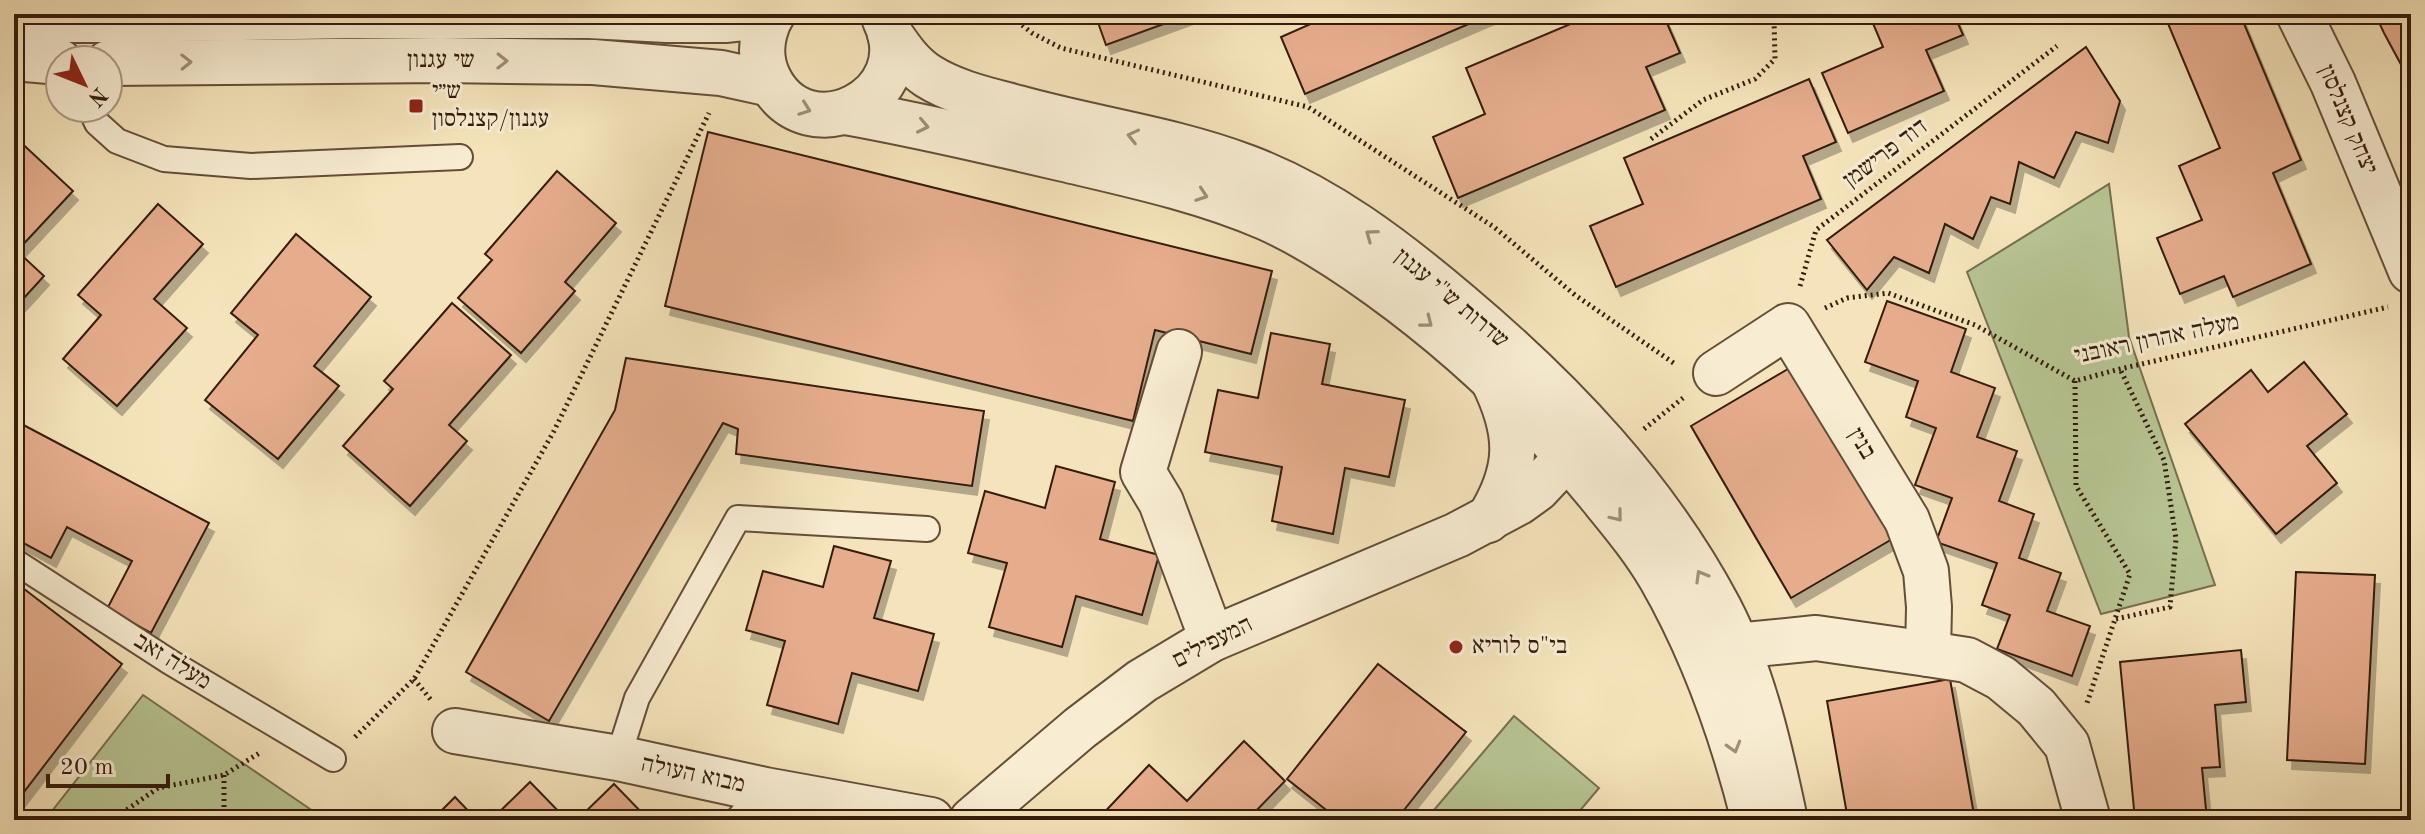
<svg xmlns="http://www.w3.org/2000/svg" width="2425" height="834" font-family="'Old Standard TT','Frank Ruhl Libre',serif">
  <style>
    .green { fill: #b7c593; stroke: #767050; stroke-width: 2 }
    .building { fill: #e6ad8d; stroke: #341c0c; stroke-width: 2; filter: url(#shadow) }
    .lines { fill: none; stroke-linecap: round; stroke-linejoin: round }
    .service-casing { stroke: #644e38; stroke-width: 28 }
    .minor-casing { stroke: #644e38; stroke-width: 48 }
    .tertiary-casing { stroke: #644e38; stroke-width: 48 }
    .path { stroke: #341c0c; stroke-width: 5; stroke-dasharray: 2 4; stroke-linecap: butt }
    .service { stroke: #f8edd3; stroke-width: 24 }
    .minor { stroke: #f8edd3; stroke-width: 44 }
    .tertiary { stroke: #f8edd3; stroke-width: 44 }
    .oneway { stroke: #a08f79 }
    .poi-dot { fill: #8f2418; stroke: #f8edd3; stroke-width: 3 }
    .labels { text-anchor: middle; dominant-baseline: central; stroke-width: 6; stroke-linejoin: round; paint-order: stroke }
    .street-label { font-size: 24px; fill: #341c0c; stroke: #f8edd3 }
    .poi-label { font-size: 24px; fill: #341c0c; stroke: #f8edd3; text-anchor: start }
  </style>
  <defs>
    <filter id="shadow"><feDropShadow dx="5" dy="9" stdDeviation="0" flood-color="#0004"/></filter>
  </defs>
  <rect width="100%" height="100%" fill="#f5e4bb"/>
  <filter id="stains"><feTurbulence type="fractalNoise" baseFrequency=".0025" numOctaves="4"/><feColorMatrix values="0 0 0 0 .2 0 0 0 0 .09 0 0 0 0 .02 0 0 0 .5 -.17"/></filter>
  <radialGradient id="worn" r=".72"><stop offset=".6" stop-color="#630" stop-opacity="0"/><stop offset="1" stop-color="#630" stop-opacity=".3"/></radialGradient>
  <g class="green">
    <polygon points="2109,184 2129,337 2215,585 2101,614 1967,272"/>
    <polygon points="143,695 310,809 326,820 45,820"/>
    <polygon points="1514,716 1599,788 1572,820 1445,820 1434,810"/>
  </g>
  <g class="building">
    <polygon points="1095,14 1191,14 1106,45"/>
    <polygon points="1492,14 1305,94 1281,37 1333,14"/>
    <polygon points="1594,14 1663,14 1680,53 1646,67 1665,110 1458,198 1433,137 1485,114 1466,68"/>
    <polygon points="1869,14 1954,14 1963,35 1926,50 1944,91 1848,133 1822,73 1883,47"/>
    <polygon points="2164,14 2240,14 2301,160 2273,173 2311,264 2233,297 2224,276 2180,294 2157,238 2202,220 2179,166 2220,148"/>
    <polygon points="2375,14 2411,14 2411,83 2384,33"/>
    <polygon points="2086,47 2120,101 2108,143 2076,132 2054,178 2019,162 2010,204 1991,197 1973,239 1945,224 1929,273 1894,257 1867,290 1827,240"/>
    <polygon points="1809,79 1836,142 1803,156 1821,199 1616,287 1590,226 1643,204 1624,158"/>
    <polygon points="708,132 1272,271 1251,354 1155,330 1133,421 665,306"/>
    <polygon points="14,136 73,191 17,251 44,276 14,309"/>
    <polygon points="557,171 616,223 565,282 575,291 521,353 458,298 492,260 485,254"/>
    <polygon points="158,204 203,244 154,299 187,328 117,406 63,359 101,315 78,295"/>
    <polygon points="296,234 371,297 314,366 339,386 278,459 205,400 258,335 231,313"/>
    <polygon points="1887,301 1966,329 1951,372 1995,388 1977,437 2017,451 1999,501 2034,514 2019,558 2061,573 2047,611 2090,626 2072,676 1997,649 2010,615 1982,605 1997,563 1936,542 1952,498 1915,485 1936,428 1906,417 1918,381 1865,362"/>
    <polygon points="452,303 511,355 449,425 467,441 410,506 343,446 393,389 384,381"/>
    <polygon points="1271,333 1330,344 1322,384 1405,400 1389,477 1345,468 1333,534 1272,521 1282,467 1205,452 1218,390 1258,398"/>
    <polygon points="626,358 984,411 972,486 736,454 738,429 723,423 549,721 466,672 615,410"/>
    <polygon points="2304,362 2347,414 2307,446 2337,483 2276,534 2185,424 2251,370 2268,392"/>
    <polygon points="1793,366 1894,538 1791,598 1691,426"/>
    <polygon points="14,420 209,523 151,633 107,609 132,561 67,527 51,558 14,538"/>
    <polygon points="1056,466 1115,482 1100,539 1159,555 1142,615 1076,596 1062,647 989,627 1007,563 968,553 985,491 1045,508"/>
    <polygon points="834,546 891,561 874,618 934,634 918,691 852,673 838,724 767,705 785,641 746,630 763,571 823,587"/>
    <polygon points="2296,572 2375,575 2365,764 2287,760"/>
    <polygon points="15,582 122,664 14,805 14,583"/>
    <polygon points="2241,650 2246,702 2215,705 2220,767 2202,768 2207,820 2135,820 2120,662"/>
    <polygon points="1378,664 1466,732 1396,820 1339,820 1287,779"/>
    <polygon points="1950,679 1975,820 1848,820 1827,701"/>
    <polygon points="1244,741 1285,781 1253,814 1259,820 1097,820 1149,765 1187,801"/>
    <polygon points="530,782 567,820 491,820"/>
    <polygon points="614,784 649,820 577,820"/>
    <polygon points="455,797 477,820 432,820"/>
    <polygon points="2279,812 2358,817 2357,820 2278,820"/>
  </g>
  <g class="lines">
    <g class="service-casing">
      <g id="service">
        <polyline points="90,108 97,123 117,141 164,159 251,166 460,157"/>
        <polyline points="14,561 170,662 333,759"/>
        <polyline points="618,758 637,698 738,518 927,529"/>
        <polyline points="737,820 765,790"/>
      </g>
    </g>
    <g class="minor-casing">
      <g id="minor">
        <polyline points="2299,14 2333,83 2411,271"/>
        <polyline points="1179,352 1143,472 1161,502 1212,639"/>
        <polyline points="1716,373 1788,326 1907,520 1926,571 1929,607 1928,654 1967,660 2001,678 2036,707 2067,745 2088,820"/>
        <path d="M 1488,520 C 1520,469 1519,433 1493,380"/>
        <polyline points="1736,646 1816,638 1928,654"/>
        <polyline points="455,731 618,758 765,790 931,820"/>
        <polyline points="972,820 1080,728 1142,681 1212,639 1457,535 1519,502 1537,489 1568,456 1577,420"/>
      </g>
    </g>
    <g class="tertiary-casing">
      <g id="tertiary">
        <path d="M 772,14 C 761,35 758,57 769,79 C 807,155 922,97 885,20"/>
        <polyline points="14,16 58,20 119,20 352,16 588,16 667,20 727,20 772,15"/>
        <path d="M 890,34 C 901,50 911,65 928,76 C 955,93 988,100 1018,108 C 1093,129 1172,139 1246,167 C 1326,197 1394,249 1459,304 C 1561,390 1656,489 1719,608 C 1753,673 1770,749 1785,820"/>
        <polyline points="14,58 60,62"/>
        <polyline points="108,63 440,60 593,62 721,73 771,84"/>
        <path d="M 846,112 C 919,125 992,142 1064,159 C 1132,175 1202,190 1267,218 C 1307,236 1342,259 1378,285 C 1460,344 1534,414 1598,493 C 1620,520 1643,547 1661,578 C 1704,653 1733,736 1754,820"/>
      </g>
    </g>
    <g class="path">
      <polyline points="1008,14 1032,33 1061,48 1308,107 1494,227 1575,295 1675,364"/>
      <polyline points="1651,139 1703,100 1755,79 1775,59 1774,20 1770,14"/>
      <polyline points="1800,286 1816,230 2057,46"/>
      <polyline points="1825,308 1847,298 1888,293 1975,325 2075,381 2120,369 2388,307"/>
      <polyline points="2075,381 2076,486 2130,574 2086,706"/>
      <polyline points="1644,429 1683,398"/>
      <polyline points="2116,619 2170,607 2176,539 2164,460 2120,369"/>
      <polyline points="414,679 431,700"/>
      <polyline points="355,737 414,679 554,431 709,113"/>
      <polyline points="224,775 224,820"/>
      <polyline points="112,820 158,788 224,775 261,752"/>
    </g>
    <use href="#service" class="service"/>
    <use href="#minor" class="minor"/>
    <use href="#tertiary" class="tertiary"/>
  </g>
  <defs><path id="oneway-chevron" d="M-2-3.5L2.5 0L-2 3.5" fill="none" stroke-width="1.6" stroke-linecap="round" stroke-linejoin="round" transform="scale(2)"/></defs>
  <g class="oneway">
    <use href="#oneway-chevron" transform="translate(502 61) rotate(1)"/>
    <use href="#oneway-chevron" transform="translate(186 62) rotate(-1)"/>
    <use href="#oneway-chevron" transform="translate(805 109) rotate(20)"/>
    <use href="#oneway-chevron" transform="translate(923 126) rotate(12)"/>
    <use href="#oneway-chevron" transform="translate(1133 136) rotate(-167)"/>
    <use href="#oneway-chevron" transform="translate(1202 195) rotate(19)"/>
    <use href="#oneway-chevron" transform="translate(1371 235) rotate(-144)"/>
    <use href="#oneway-chevron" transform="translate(1427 322) rotate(38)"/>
    <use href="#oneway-chevron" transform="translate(1617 516) rotate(51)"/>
    <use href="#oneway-chevron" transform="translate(1701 576) rotate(-120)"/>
    <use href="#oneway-chevron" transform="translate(1734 747) rotate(74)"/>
  </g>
  <g class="poi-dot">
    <rect x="408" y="98" width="16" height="16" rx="4"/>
    <circle cx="1456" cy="647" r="8"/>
  </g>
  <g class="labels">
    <g class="street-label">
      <text x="441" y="61">שי עגנון</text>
      <text transform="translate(2347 120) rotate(67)">יצחק קצנלסון</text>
      <text transform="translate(1886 154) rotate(-37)">דוד פרישמן</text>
      <text transform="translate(1451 299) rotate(40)">שדרות ש"י עגנון</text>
      <text transform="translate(2157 340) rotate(-12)">מעלה אהרון ראובני</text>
      <text transform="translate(1861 444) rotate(59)">בנין</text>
      <text transform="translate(1213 643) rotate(-27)">המעפילים</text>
      <text transform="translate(172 662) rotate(32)">מעלה זאב</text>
      <text transform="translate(693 775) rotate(12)">מבוא העולה</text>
    </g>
    <g class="poi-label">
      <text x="432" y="92">ש״י<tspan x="432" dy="28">עגנון/קצנלסון</tspan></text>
      <text x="1472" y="647">בי"ס לוריא</text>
    </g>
  </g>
  <rect width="2425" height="834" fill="none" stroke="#f5e4bb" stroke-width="48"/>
  <rect x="16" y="16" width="2393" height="802" fill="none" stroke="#341c0c" stroke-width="4"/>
  <rect x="24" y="24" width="2377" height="786" fill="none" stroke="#341c0c" stroke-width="2"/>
  <g transform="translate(84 84) rotate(133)"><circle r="38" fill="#f8edd3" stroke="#aa9983" stroke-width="2"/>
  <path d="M0-6L14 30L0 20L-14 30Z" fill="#8f2418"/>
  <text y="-12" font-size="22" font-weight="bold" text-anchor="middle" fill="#341c0c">N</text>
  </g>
  <path d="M48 774v12h120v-12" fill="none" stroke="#341c0c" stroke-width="4"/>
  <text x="60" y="774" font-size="24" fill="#341c0c" stroke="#f8edd3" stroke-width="6" paint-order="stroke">20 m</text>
  <rect width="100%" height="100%" filter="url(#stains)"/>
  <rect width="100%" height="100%" fill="url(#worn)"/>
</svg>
